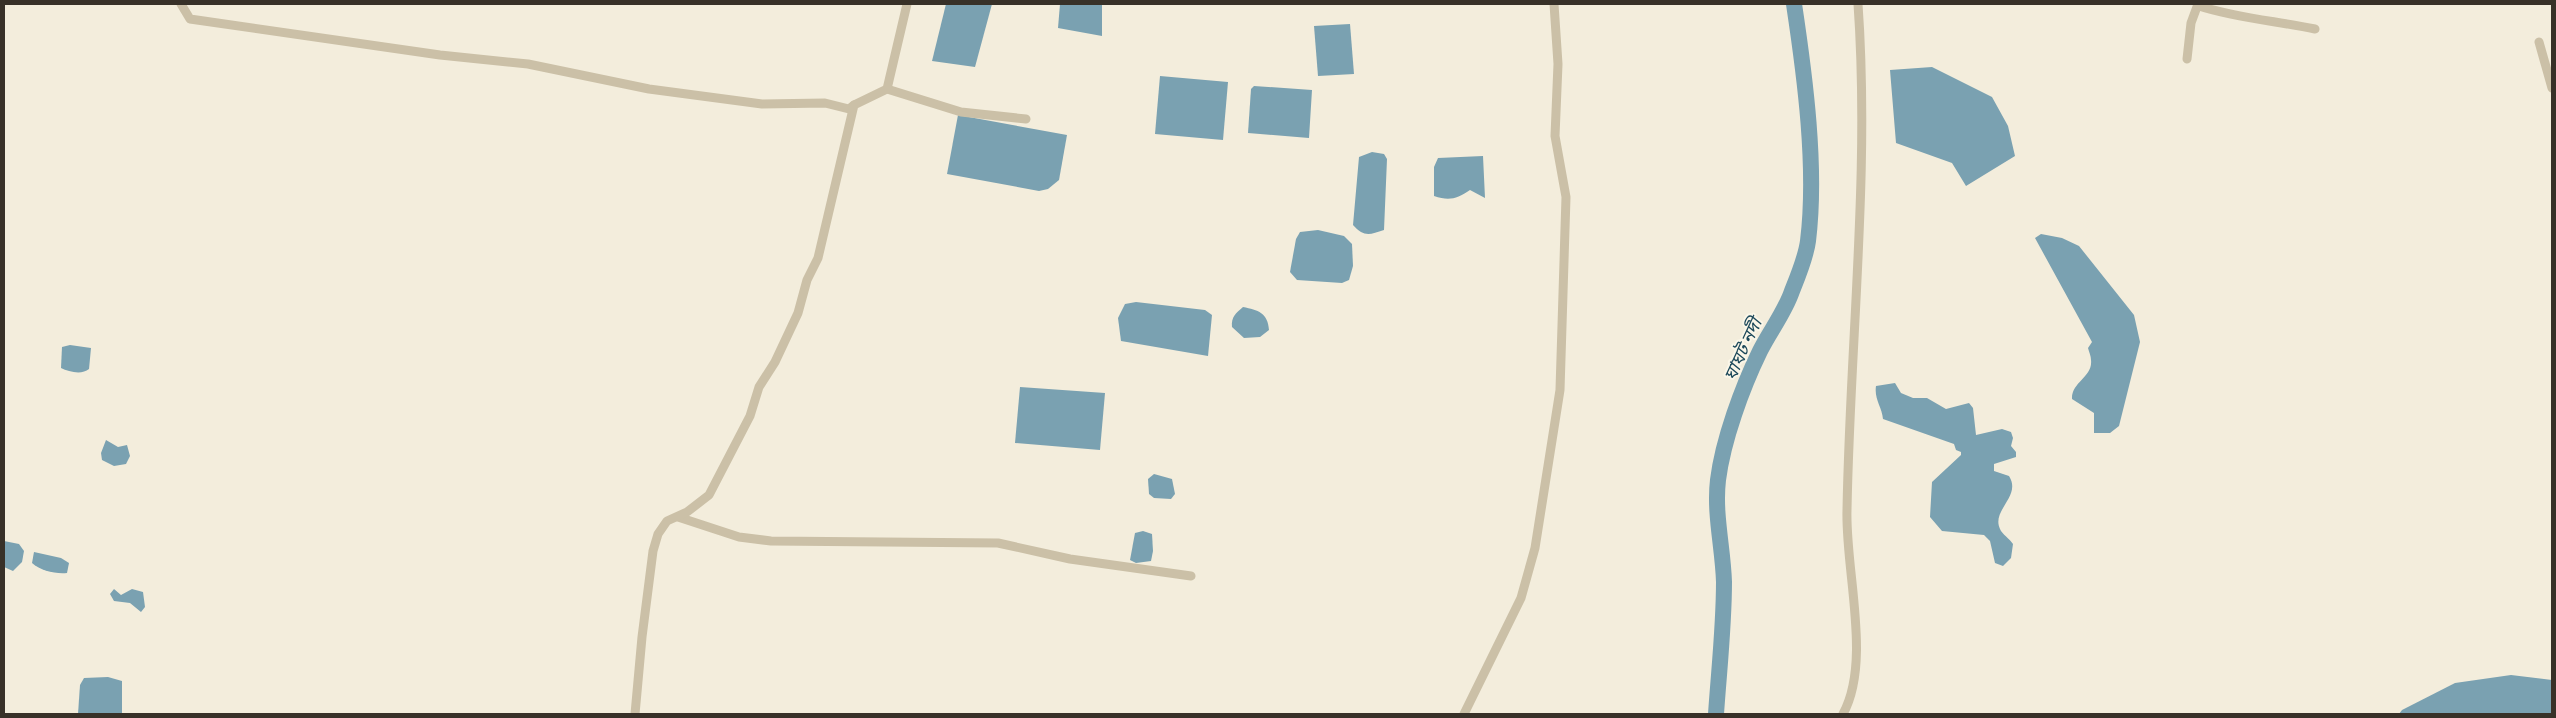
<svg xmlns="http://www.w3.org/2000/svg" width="2556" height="718" font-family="Barlow,'Noto Sans Bengali',sans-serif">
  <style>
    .water { fill: #7aa1b1 }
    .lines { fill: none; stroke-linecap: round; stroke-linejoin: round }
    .river { stroke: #7aa1b1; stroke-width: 16 }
    .minor { stroke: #cbc0a7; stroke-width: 9 }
    .labels { text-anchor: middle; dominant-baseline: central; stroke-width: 4; stroke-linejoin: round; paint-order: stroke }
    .water-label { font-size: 18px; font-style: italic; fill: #1c485a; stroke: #faf6e8 }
  </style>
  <rect width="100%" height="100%" fill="#f3eddc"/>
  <g class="water">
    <polygon points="946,4 992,4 975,67 932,61"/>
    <polygon points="1060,4 1102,4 1102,36 1058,28"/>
    <polygon points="1350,24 1354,74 1318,76 1314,26"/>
    <polygon points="1932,67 1992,97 2008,126 2015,156 1966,186 1952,163 1896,143 1890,70"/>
    <polygon points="1160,76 1228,82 1223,140 1155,134"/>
    <polygon points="1254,86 1312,90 1309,138 1248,133 1251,89"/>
    <polygon points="958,115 1067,135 1059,180 1048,189 1039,191 947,174"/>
    <path d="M 1372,152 L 1384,154 L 1387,159 L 1384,230 C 1369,235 1364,237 1353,225 L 1359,157 Z"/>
    <path d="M 1483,156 L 1485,198 L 1470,190 C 1457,199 1449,201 1434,196 L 1434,167 L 1438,158 Z"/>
    <polygon points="1318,230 1344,236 1352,244 1353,266 1349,280 1342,283 1297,280 1290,272 1296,239 1300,232"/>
    <path d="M 2041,234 L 2062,238 L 2079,246 L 2134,315 L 2140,342 L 2119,426 L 2110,433 L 2094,433 L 2094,413 L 2072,399 C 2071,382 2093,377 2091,360 C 2091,356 2089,352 2088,348 L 2092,342 L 2035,238 Z"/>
    <polygon points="1136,302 1205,310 1212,315 1208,356 1121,341 1118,318 1125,304"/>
    <path d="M 1243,307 C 1258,310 1268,313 1269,330 L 1260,337 L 1244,338 L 1232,327 C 1231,317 1236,313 1243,307 Z"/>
    <path d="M 70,345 L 91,348 L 89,369 C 82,375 69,372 61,368 L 62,347 Z"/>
    <path d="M 1895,383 L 1901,393 L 1913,398 L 1927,398 L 1946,409 L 1969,403 L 1973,408 L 1976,435 L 2002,429 L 2011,432 L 2013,438 L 2011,446 L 2016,452 L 2016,457 L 1994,464 L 1994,471 L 2009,476 C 2022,496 1991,510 2000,529 C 2002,534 2010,539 2013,544 L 2011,558 L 2003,566 L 1995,563 L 1990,541 L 1984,535 L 1942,531 L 1930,517 L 1932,482 L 1961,455 L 1961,452 L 1956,450 L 1954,444 L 1883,419 C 1882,407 1874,399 1876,386 Z"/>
    <polygon points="1020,387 1105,393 1100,450 1015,443"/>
    <polygon points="106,440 118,447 127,445 130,456 126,464 114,466 102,460 101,453"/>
    <polygon points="1154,474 1172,479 1175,494 1171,499 1154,498 1149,494 1148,479"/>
    <polygon points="1143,531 1152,534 1153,551 1151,561 1136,563 1130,560 1135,533"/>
    <polygon points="4,541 19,544 24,551 22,562 13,571 4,567"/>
    <path d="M 34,552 L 61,558 L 69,563 L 67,573 C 55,574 41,571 32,563 Z"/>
    <polygon points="114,589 121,595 132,589 143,592 145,607 141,612 130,603 114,601 110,594"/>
    <polygon points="2511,675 2552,680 2552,714 2399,714 2402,710 2455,683"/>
    <polygon points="108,677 122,681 122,714 78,714 80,685 84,678"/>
  </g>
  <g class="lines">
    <path class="river" d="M 1716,714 C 1719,670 1724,626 1724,582 C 1723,548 1714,514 1718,480 C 1723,440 1742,388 1760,351 C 1770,331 1785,312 1792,291 C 1798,276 1806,257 1808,241 C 1817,168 1805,77 1794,4"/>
    <g class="minor">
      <polyline points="181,4 190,19 440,55 528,64 649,89 762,104 825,103 849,109 854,105"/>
      <path d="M 2199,6 C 2237,18 2276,21 2315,29"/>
      <polyline points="2539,42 2552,88"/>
      <polyline points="2187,59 2191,23 2198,4"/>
      <polyline points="887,89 961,112 1026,119"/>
      <polyline points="678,517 739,537 771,541 998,543 1070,559 1191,576"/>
      <polyline points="635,714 642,637 653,551 658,534 667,521 687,512 709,495 750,416 759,387 775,362 798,313 807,280 818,258 854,105 887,89 907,4"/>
      <polyline points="1464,714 1521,598 1535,548 1560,390 1566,197 1555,136 1558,64 1554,4"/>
      <path d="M 1843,714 C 1872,661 1845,570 1847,510 C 1850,341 1870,173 1858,4"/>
    </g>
  </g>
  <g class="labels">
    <g class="water-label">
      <text transform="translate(1742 349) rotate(-65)">ঘাঘট নদী</text>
    </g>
  </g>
  <rect width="2556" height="718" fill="none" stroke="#383128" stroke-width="10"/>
</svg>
